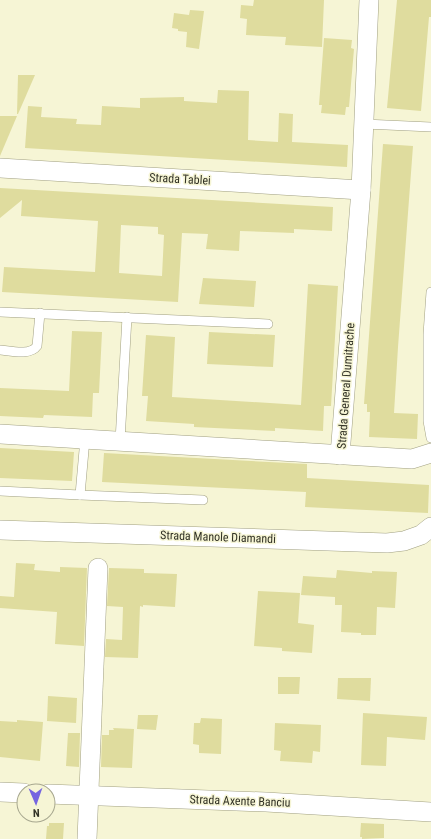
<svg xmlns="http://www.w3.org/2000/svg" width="431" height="839" font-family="'Roboto Condensed',sans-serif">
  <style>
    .building { fill: #dfdc9e; fill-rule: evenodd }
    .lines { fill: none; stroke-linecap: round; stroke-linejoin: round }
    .lane-casing { stroke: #a1a082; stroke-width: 10 }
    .street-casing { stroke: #a1a082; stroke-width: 20 }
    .lane { stroke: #fff; stroke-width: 9 }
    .street { stroke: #fff; stroke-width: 19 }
    .labels { text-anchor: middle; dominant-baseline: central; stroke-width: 3; stroke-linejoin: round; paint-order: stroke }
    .street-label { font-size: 12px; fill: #313125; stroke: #f6f5d5 }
  </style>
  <rect width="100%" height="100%" fill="#f6f5d5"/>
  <g class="building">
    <polygon points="254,0 324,0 322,47 285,45 286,37 246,35 247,19 240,18 241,5 253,6"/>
    <polygon points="397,0 431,0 431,17 429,17 421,111 387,108"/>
    <polygon points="190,10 204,11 199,49 186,47 187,32 178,31 178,29 172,28 174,13 189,15"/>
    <polygon points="324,38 352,40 351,48 354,49 349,107 346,107 345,115 321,113 322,105 319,105"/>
    <polygon points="18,75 35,75 18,114 17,114"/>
    <polygon points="218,90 249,91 248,140 278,142 279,113 293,114 292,142 348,145 347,167 25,148 28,106 42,107 41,117 77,119 76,124 101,125 102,106 140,108 140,98 184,97 184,101 217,103"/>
    <polygon points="0,116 17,116 0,156"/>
    <polygon points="383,144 413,146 398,347 394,413 418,414 417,439 369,437 370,412 367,412 367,404 364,404"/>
    <path d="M 0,188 L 333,207 L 332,231 L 294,229 L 294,233 L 240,231 L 239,251 L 206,249 L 208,234 L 182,233 L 178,302 L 2,292 L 4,267 L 95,272 L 98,221 L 21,216 L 22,200 L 0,218 ZM 121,225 L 158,227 L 158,234 L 164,235 L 162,276 L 119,273 Z"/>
    <polygon points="203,278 256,281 254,307 199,304"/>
    <polygon points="308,284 338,286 331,406 324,406 323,431 275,428 275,431 194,427 194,424 146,421 148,396 142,396 146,335 175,337 172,397 301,405"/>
    <polygon points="72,331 102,332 99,393 93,393 92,417 44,415 43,418 0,416 0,388 69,391"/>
    <polygon points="209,332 275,335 273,367 207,364"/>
    <polygon points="0,448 74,452 72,481 0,478"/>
    <polygon points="104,453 307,464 307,478 429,485 428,513 305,507 306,492 102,482"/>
    <polygon points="16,563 35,564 34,570 60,572 60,567 87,568 84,646 55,644 57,612 0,608 0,596 14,597"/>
    <polygon points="109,568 144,569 144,573 177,574 175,607 143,605 143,607 140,606 138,658 105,657 106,639 122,640 123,607 107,606"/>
    <polygon points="337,570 372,573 372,571 397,572 395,608 377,607 376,635 361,635 361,633 341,632 342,605 335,605 335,597 301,595 303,576 336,578"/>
    <polygon points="258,591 300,593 298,623 314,625 312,653 282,651 282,648 254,646"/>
    <polygon points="278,677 300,677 299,694 278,694"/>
    <polygon points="338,678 371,678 370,701 337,699"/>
    <polygon points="48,696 77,698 76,723 47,721"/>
    <polygon points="363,713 427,717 425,740 387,737 386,766 361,765"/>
    <polygon points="138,715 158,715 156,730 137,729"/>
    <polygon points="201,718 222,719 221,754 199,753 199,745 193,744 194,723 200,723"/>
    <polygon points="17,720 43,722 40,761 0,757 0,721 17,722"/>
    <polygon points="275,723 321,725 320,752 313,751 312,763 280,761 281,751 274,750"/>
    <polygon points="113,728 134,729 132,768 101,767 102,735 109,735 109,730 114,730"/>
    <polygon points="68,733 80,733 79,767 66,766"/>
    <polygon points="49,823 64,823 63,839 46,839 47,826 49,826"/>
    <polygon points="361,823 384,824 384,838 362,839 362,837 360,837"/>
  </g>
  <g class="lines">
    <g class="lane-casing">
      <g id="lane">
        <polyline points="364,124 431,127"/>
        <polyline points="431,292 428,334 428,421 431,438"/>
        <polyline points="0,312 268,324"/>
        <path d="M 0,350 C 11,351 30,356 37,346 L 40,313"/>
        <polyline points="85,439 80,495 203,500"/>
        <polyline points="120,441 127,317"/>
        <polyline points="0,491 80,495"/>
      </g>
    </g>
    <g class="street-casing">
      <g id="street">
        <polyline points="0,168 361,190"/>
        <polyline points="0,434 412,459 431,453"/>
        <polyline points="340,455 361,190 369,0"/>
        <polyline points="0,530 387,543 404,541 421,535 431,527"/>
        <polyline points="0,792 24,793"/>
        <polyline points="48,794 266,802 431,812"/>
        <polyline points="87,839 98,568"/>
      </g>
    </g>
    <use href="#lane" class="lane"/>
    <use href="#street" class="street"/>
  </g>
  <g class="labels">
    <g class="street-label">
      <text transform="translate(180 179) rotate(3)">Strada Tablei</text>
      <text transform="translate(346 386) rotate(-86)">Strada General Dumitrache</text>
      <text transform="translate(218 537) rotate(2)">Strada Manole Diamandi</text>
      <text transform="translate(240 801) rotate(2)">Strada Axente Banciu</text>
    </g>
  </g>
  <g transform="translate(36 803) rotate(178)"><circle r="19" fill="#f6f5d5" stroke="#a7a78f"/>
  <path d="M0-3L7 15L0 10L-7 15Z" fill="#7565e0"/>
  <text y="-6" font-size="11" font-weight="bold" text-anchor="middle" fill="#313125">N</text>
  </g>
</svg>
